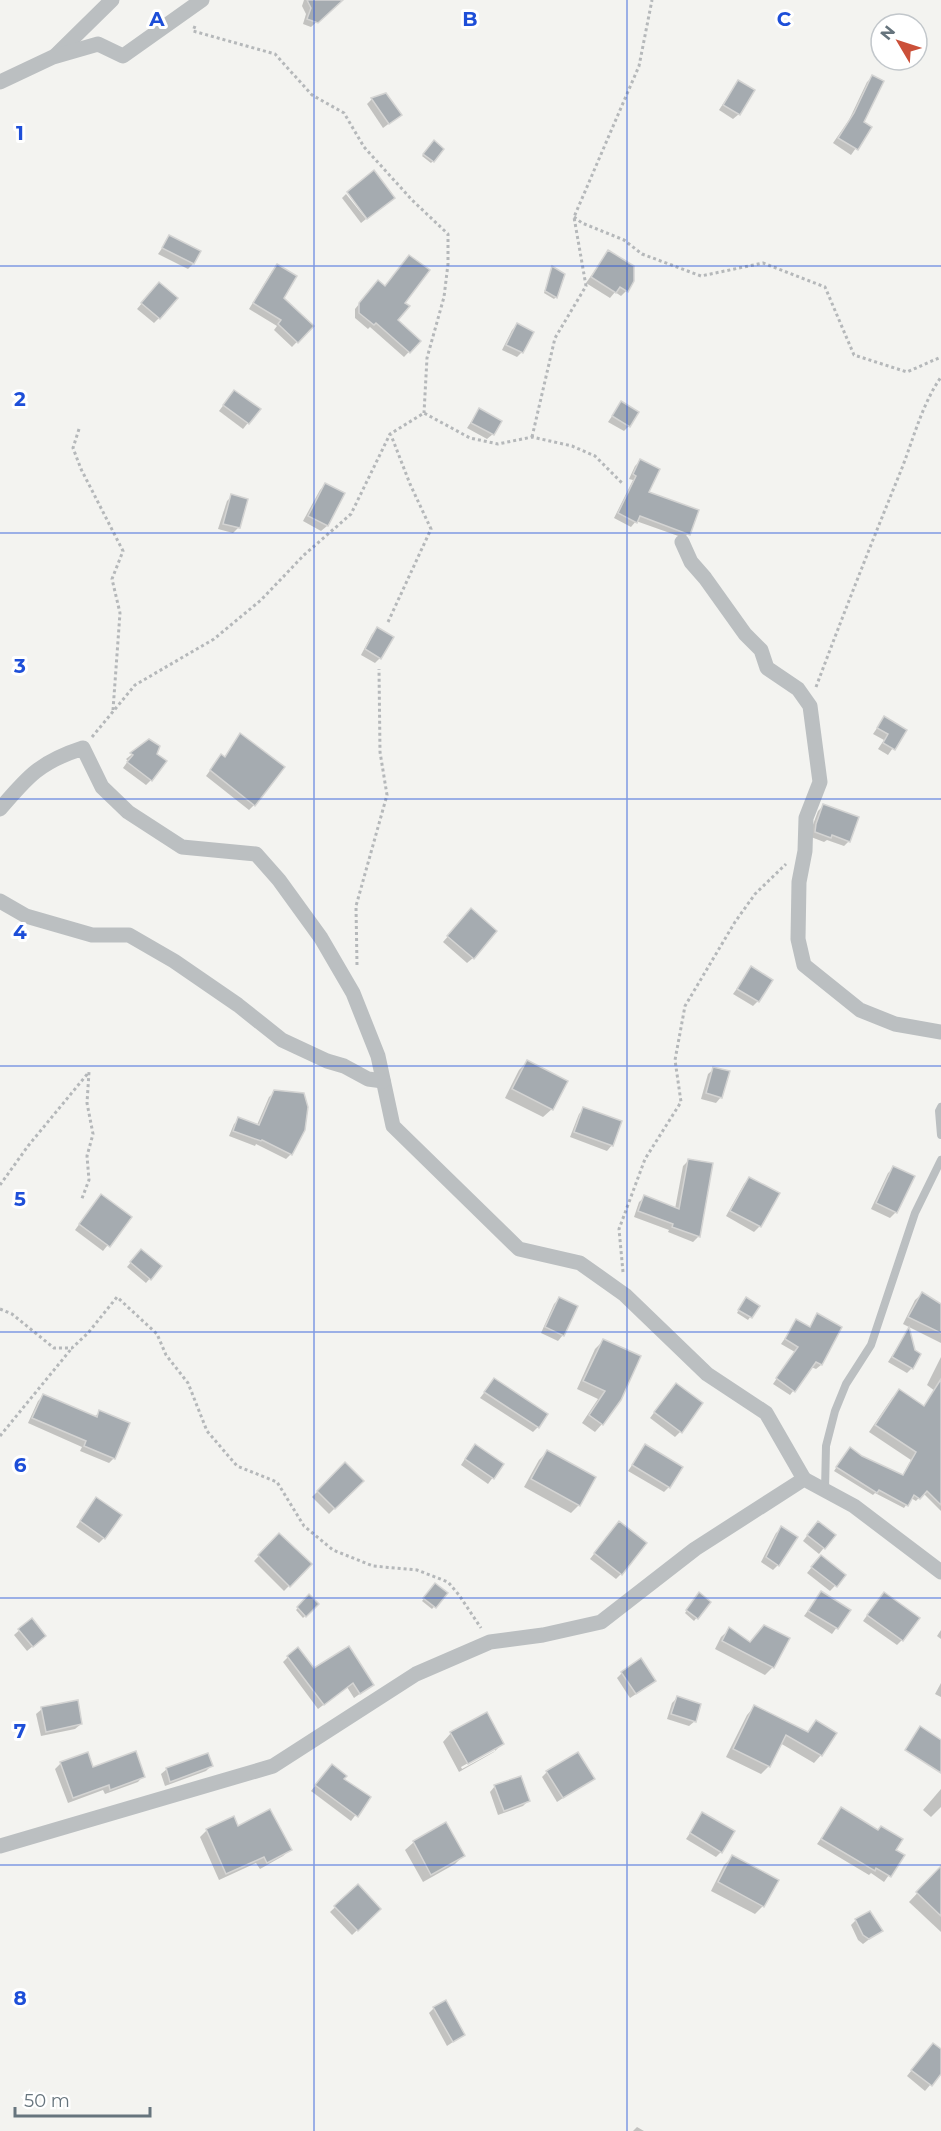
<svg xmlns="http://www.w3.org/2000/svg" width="941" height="2131" font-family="Montserrat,sans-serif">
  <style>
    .shadow { fill: #0003; fill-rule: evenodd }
    .building { fill: #a5abb0; stroke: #d4d4d3; stroke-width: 1.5 }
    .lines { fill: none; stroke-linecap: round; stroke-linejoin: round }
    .path { stroke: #b5b8ba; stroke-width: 3; stroke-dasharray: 3 3; stroke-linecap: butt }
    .service { stroke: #bbbfc1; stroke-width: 8 }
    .minor { stroke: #bbbfc1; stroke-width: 15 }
    .grid { fill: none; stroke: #1d4ed8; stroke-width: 1.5; stroke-opacity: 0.55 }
    .grid-label { font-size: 20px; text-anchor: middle; font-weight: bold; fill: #1d4ed8; stroke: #fff; stroke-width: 6; stroke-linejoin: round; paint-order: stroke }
  </style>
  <rect width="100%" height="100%" fill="#f3f3f0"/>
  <g class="shadow">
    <polygon points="304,0 332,0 334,6 311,27 303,24 306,14 302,6"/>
    <polygon points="872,77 862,123 870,128 851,155 833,143 849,120 867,82"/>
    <polygon points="738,81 739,114 733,119 719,110"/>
    <polygon points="385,95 400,115 383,128 367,104 372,99"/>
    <polygon points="434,142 433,161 431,163 422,156"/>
    <polygon points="346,194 366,219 361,223 342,198"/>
    <polygon points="170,237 193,264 188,269 158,254"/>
    <polygon points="608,252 626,291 621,296 615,292 610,298 586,283"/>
    <polygon points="277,266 282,298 312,326 292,347 274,330 277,326 249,309 272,271"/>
    <polygon points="552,268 556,297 554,299 544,293"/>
    <polygon points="373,287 403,303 396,321 419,341 404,357 370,327 368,329 355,318 355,309"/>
    <polygon points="154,289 159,318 154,323 137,309"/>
    <polygon points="517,325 522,352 517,357 502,350 512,330"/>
    <polygon points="234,391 259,409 243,429 219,411"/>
    <polygon points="621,403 629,426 624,431 608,422"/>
    <polygon points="479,410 493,434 487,439 467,428"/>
    <polygon points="640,461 647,493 688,534 684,538 636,521 631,527 614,518 633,480 629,479 635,466"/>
    <polygon points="325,485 343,494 327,526 321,531 303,521 320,490"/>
    <polygon points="232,496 238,528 233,533 218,529 227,501"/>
    <polygon points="378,629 380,658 375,663 361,655 372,634"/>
    <polygon points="884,718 905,730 888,755 878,749 884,740 873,734"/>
    <polygon points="240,735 254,805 249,810 206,776 217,761 224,758"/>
    <polygon points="149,741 151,780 146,785 123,768 128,761 126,759"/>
    <polygon points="823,806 849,841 844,846 827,840 824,842 811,837 811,830 818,811"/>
    <polygon points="466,916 473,958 467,963 443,942"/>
    <polygon points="752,968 758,1001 753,1006 733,994"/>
    <polygon points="527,1062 552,1109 543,1117 505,1098 519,1070"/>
    <polygon points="714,1069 721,1097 716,1103 701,1099 708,1074"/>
    <polygon points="275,1092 291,1154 286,1159 256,1144 255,1146 229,1136 234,1124 239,1119 257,1125 269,1097"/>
    <polygon points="584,1109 612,1145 607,1151 570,1137 579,1114"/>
    <polygon points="688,1161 711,1165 698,1237 693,1242 668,1232 669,1230 634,1217 639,1202 645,1197 675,1209 683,1166"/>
    <polygon points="894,1168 913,1177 896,1212 890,1218 871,1209 888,1173"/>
    <polygon points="749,1178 778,1194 760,1226 754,1232 726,1216 744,1184"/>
    <polygon points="96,1201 130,1217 103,1251 75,1230"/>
    <polygon points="137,1255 160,1266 146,1283 127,1267"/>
    <polygon points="922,1294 941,1306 941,1343 903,1324 915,1300"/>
    <polygon points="559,1299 563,1335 558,1341 541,1333 554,1304"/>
    <polygon points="744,1301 758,1306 748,1320 737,1313"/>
    <polygon points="818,1315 840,1327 821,1365 816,1369 811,1367 790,1395 773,1384 795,1352 781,1344 797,1321 809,1328"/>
    <polygon points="908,1330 912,1368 907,1373 888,1362"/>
    <polygon points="603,1341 639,1357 602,1424 595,1432 582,1423 598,1399 577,1389 595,1349"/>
    <polygon points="941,1357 941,1392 939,1394 927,1385"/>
    <polygon points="494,1380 538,1427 533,1432 480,1398"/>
    <polygon points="671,1390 680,1432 675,1437 650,1418"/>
    <polygon points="899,1391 941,1430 941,1511 923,1493 916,1501 911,1498 904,1508 875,1493 873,1495 834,1471 847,1452 902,1476 911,1460 869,1432 892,1398"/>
    <polygon points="43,1396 94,1417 100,1412 114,1458 109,1463 80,1451 82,1447 28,1423 38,1401"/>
    <polygon points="645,1446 669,1487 664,1492 628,1471"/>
    <polygon points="470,1451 502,1465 488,1484 461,1465"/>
    <polygon points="547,1452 579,1505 571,1513 524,1487 539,1460"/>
    <polygon points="345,1464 362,1481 329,1514 312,1497"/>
    <polygon points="96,1499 104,1538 99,1543 76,1527"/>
    <polygon points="614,1528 621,1574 616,1579 590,1559"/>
    <polygon points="782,1528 778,1565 773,1570 761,1562 776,1533"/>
    <polygon points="813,1528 834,1535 819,1554 803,1541"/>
    <polygon points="279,1535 310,1564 284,1591 254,1561"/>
    <polygon points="816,1562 844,1576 830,1591 807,1573"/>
    <polygon points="433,1587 446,1593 432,1609 422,1601"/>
    <polygon points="821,1593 849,1610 832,1634 804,1616"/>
    <polygon points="309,1596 317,1604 303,1618 296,1610"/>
    <polygon points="697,1597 709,1602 694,1621 685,1613"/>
    <polygon points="879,1599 902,1640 897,1645 863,1621"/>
    <polygon points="31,1620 39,1641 27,1651 14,1635"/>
    <polygon points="730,1629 773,1667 765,1675 715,1649 721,1637"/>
    <polygon points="941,1630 941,1639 937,1636"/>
    <polygon points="288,1657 314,1670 372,1685 354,1698 347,1687 318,1709 283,1662"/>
    <polygon points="622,1673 648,1686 630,1698 617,1678"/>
    <polygon points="941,1683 941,1697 935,1694"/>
    <polygon points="677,1698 695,1721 689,1726 667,1719 672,1703"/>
    <polygon points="754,1707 806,1733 816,1722 821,1755 814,1763 780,1743 769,1766 761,1774 726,1757 747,1715"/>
    <polygon points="42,1709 81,1724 75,1729 41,1736 36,1714"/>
    <path d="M 451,1733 L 502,1744 L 494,1752 L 459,1772 L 443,1742 ZM 495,1748 L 495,1751 L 462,1769 L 461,1767 Z"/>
    <polygon points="61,1763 92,1768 143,1776 138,1782 105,1794 103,1790 68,1803 55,1769"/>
    <polygon points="211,1766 206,1771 165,1786 161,1774 167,1769"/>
    <polygon points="327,1771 369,1797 351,1821 311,1791"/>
    <polygon points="547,1772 593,1778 557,1802 542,1777"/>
    <polygon points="495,1786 528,1801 523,1806 498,1815 490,1792"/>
    <polygon points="941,1789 941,1807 931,1817 923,1810"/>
    <polygon points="842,1809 903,1855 884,1882 871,1873 869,1875 817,1844"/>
    <polygon points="703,1814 721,1852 716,1857 686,1839"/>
    <polygon points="237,1828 290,1849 283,1856 260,1869 256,1863 219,1880 200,1837 207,1830"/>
    <polygon points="414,1842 463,1856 455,1864 423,1882 405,1850"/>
    <polygon points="733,1857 763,1906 755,1914 711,1891 724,1865"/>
    <polygon points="941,1868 941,1932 909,1902"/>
    <polygon points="358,1886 379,1909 352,1935 330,1912"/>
    <polygon points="856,1920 881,1930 863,1944 858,1940 851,1925"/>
    <polygon points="434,2008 463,2035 447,2046 429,2013"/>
    <polygon points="928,2050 941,2051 941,2072 925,2091 907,2076"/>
    <polygon points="637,2127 644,2131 633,2131"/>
  </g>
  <g class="building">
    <polygon points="307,0 343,0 318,23 307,19 311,8"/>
    <polygon points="872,75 884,81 864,122 872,127 858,150 838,138 854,113"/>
    <polygon points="738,80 755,90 740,115 723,105"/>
    <polygon points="386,93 402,115 389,124 371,98"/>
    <polygon points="434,140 444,149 434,162 423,154"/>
    <polygon points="374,170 395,198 367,219 347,192"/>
    <polygon points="169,235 201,251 194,264 162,248"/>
    <polygon points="608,250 634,266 634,281 628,292 620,287 616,293 591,277"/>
    <polygon points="409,255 430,270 405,303 410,306 398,320 421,341 410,353 376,323 374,325 359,313 359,303 378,280 385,286"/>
    <polygon points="277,264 297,276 284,298 314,326 298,343 278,324 281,320 253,303"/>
    <polygon points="552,266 565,274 557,298 545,291"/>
    <polygon points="159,282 178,298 160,319 141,303"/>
    <polygon points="517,323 534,332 523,353 506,345"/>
    <polygon points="234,390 261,409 249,424 223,405"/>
    <polygon points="621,401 639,412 630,427 612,416"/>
    <polygon points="479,408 502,421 494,435 471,423"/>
    <polygon points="640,459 660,469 649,492 699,510 690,535 640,516 637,523 618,513 636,476 633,474"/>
    <polygon points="325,483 345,493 328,526 308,516"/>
    <polygon points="231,494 248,499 240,528 223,524"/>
    <polygon points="377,627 394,637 381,659 365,649"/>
    <polygon points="884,716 907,730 895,750 883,743 888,734 877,728"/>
    <polygon points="240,733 285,767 255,806 210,770 221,754 225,757"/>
    <polygon points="149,739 160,746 157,754 167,761 152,781 127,762 133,755 130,753"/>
    <polygon points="823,804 859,817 850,842 832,835 831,838 815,832 816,824"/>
    <polygon points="471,908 497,931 474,959 447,936"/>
    <polygon points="751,966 773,980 759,1002 737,989"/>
    <polygon points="527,1060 568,1081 553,1110 512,1089"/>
    <polygon points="713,1067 730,1071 722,1098 706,1093"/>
    <polygon points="274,1090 304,1093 308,1107 305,1130 292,1155 262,1140 261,1141 233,1131 238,1117 259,1125"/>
    <polygon points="583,1107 622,1121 613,1146 574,1132"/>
    <polygon points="688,1159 713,1163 700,1237 672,1227 673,1224 638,1211 644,1195 679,1209"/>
    <polygon points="893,1166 915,1176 897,1213 876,1203"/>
    <polygon points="749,1177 780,1193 761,1227 730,1211"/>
    <polygon points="101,1194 132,1217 110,1247 79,1224"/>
    <polygon points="141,1249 162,1266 151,1280 130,1262"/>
    <polygon points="922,1292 941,1304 941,1333 908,1317"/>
    <polygon points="559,1297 578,1306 564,1336 545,1327"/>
    <polygon points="746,1297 760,1306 752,1318 738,1310"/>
    <polygon points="817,1313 842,1327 822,1365 816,1362 795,1392 776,1378 798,1347 785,1339 796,1319 810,1327"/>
    <polygon points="909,1327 915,1350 921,1354 913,1369 892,1357"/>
    <polygon points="603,1339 641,1356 621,1400 603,1425 589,1415 605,1391 583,1381"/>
    <polygon points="494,1378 548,1414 539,1428 484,1392"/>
    <polygon points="941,1379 941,1505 927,1491 920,1499 914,1495 908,1506 879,1490 877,1493 836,1467 850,1447 862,1456 903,1475 916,1452 875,1425 899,1389 924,1406"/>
    <polygon points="676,1383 703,1403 682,1433 654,1412"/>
    <polygon points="43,1394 97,1417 99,1410 130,1423 115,1459 84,1446 86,1441 32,1418"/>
    <polygon points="475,1444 504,1464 494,1479 465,1459"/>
    <polygon points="645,1444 683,1467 670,1488 632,1465"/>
    <polygon points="547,1450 596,1477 580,1506 531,1479"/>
    <polygon points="345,1462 364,1481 335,1509 317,1491"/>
    <polygon points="96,1497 122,1515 105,1539 80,1521"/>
    <polygon points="619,1521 647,1543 622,1575 594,1553"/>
    <polygon points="818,1521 836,1535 825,1549 807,1535"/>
    <polygon points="781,1526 798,1537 779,1566 766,1557"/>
    <polygon points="279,1533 312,1564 290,1587 258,1555"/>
    <polygon points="821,1555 846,1575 837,1587 811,1567"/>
    <polygon points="435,1583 448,1593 436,1608 423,1598"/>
    <polygon points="821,1591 851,1610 838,1629 808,1611"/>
    <polygon points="699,1592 711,1602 698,1619 686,1610"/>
    <polygon points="884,1592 920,1618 903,1641 867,1615"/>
    <polygon points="309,1594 319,1604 306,1617 297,1607"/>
    <polygon points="32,1618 46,1636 33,1647 18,1629"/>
    <polygon points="764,1625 790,1638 774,1668 722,1641 729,1627 750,1642"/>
    <polygon points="349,1646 374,1685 360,1694 353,1683 324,1705 287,1656 298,1647 314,1668"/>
    <polygon points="641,1658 656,1681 636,1694 621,1672"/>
    <polygon points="677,1696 701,1704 696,1722 671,1714"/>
    <polygon points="78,1700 82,1724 46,1732 41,1707"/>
    <polygon points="754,1705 808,1732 816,1720 837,1733 822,1756 786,1735 770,1767 733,1749"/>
    <polygon points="487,1712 504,1744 468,1764 450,1732"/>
    <polygon points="920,1726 941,1740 941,1773 905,1750"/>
    <polygon points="136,1751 145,1777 110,1790 109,1785 73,1798 60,1762 88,1752 93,1767"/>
    <polygon points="578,1752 595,1779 563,1798 546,1771"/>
    <polygon points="208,1753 213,1766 170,1782 166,1768"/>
    <polygon points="332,1764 347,1776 344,1779 371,1797 358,1817 315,1785"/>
    <polygon points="521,1776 530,1801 504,1811 494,1785"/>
    <polygon points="841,1807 878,1830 881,1826 903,1839 896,1850 905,1855 891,1877 876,1868 875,1871 821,1839"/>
    <polygon points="270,1809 292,1850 267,1863 264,1857 226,1874 206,1829 234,1816 238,1826"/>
    <polygon points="702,1812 735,1831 722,1853 690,1833"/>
    <polygon points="446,1822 465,1856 431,1875 413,1841"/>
    <polygon points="732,1855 779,1880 764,1907 718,1882"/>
    <polygon points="941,1866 941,1916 916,1892"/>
    <polygon points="358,1884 381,1909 358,1931 334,1906"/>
    <polygon points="870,1911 883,1931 869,1939 863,1935 855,1919"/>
    <polygon points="446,2000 465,2035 453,2042 433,2007"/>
    <polygon points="933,2043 941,2049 941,2074 932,2086 911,2070"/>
  </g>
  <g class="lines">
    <g class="path">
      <polyline points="195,26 193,31 275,54 312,95 344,113 364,147 412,200 448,234 448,264 444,297 427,358 424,413"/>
      <polyline points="574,217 582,223 624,240 642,254 701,276 763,263 825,287 854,355 907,372 941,357"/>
      <polyline points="79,429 73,448 81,469 123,551 112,579 120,613 113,710"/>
      <polyline points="532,437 555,338 586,286 574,217 639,66 652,0"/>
      <polyline points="388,622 431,529 410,484 391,435"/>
      <path d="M 816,687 C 843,615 871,544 900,473 C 913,441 921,406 941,377"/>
      <polyline points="92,737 135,685 214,639 261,600 304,555 351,514 390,434 424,413 470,438 498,444 532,437 572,446 595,456 622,483"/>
      <polyline points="357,965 356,906 387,795 380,752 379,669"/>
      <polyline points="0,1185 28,1146 89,1072 87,1103 93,1134 87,1156 89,1180 81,1201"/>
      <polyline points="623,1272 619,1229 645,1159 681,1102 675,1060 685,1006 735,922 755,894 786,864"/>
      <polyline points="0,1309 12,1314 54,1348 72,1348 88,1333 117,1297 157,1334 166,1355 188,1383 207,1431 237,1466 277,1482 304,1526 333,1550 373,1566 417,1570 448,1582 459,1595 481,1628"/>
      <polyline points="0,1436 72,1348"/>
    </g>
    <g class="service">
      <polyline points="941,1107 939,1111 941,1135"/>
      <polyline points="825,1490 826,1446 835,1411 846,1384 871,1345 915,1213 941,1160"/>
    </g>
    <g class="minor">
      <polyline points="56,55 112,0"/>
      <polyline points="0,82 53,57 98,44 123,56 202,0"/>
      <polyline points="682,542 691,562 705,578 745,634 761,650 767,668 798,689 810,706 820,782 806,818 805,851 799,882 798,939 804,965 860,1010 895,1024 941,1032"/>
      <path d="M 0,809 C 28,776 40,762 83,748 L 102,787 L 128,812 L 182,847 L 256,854 L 279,880 L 321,938 L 353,993 L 378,1056 L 393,1126 L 519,1249 L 580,1263 L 625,1295 L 707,1374 L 766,1413 L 804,1479"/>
      <polyline points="0,901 26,916 92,935 129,935 174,961 238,1005 282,1040 327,1061 344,1066 368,1079 383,1081"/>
      <polyline points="0,1846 273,1766 416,1674 490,1642 543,1635 601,1622 695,1549 804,1479 854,1506 941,1572"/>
    </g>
  </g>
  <path class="grid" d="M 314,0 L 314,2131M 627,0 L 627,2131M 0,266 L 941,266M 0,533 L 941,533M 0,799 L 941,799M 0,1066 L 941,1066M 0,1332 L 941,1332M 0,1598 L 941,1598M 0,1865 L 941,1865"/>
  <g class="grid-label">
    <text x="157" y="26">A</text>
    <text x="470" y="26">B</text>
    <text x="784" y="26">C</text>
    <text x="20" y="140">1</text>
    <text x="20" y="406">2</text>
    <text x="20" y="673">3</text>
    <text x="20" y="939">4</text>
    <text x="20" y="1206">5</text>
    <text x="20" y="1472">6</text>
    <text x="20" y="1738">7</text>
    <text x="20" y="2005">8</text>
  </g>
  <g transform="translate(899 42) rotate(309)"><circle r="28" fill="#ffffff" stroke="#c2c7cb" stroke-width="1.5"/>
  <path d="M0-4.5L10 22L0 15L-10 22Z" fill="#cb5039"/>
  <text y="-9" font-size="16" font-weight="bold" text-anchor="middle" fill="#66747d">N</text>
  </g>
  <path d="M15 2107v9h135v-9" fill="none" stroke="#66747d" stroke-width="3"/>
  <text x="24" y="2107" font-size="18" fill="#66747d" stroke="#ffffff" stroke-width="4.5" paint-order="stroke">50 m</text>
</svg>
